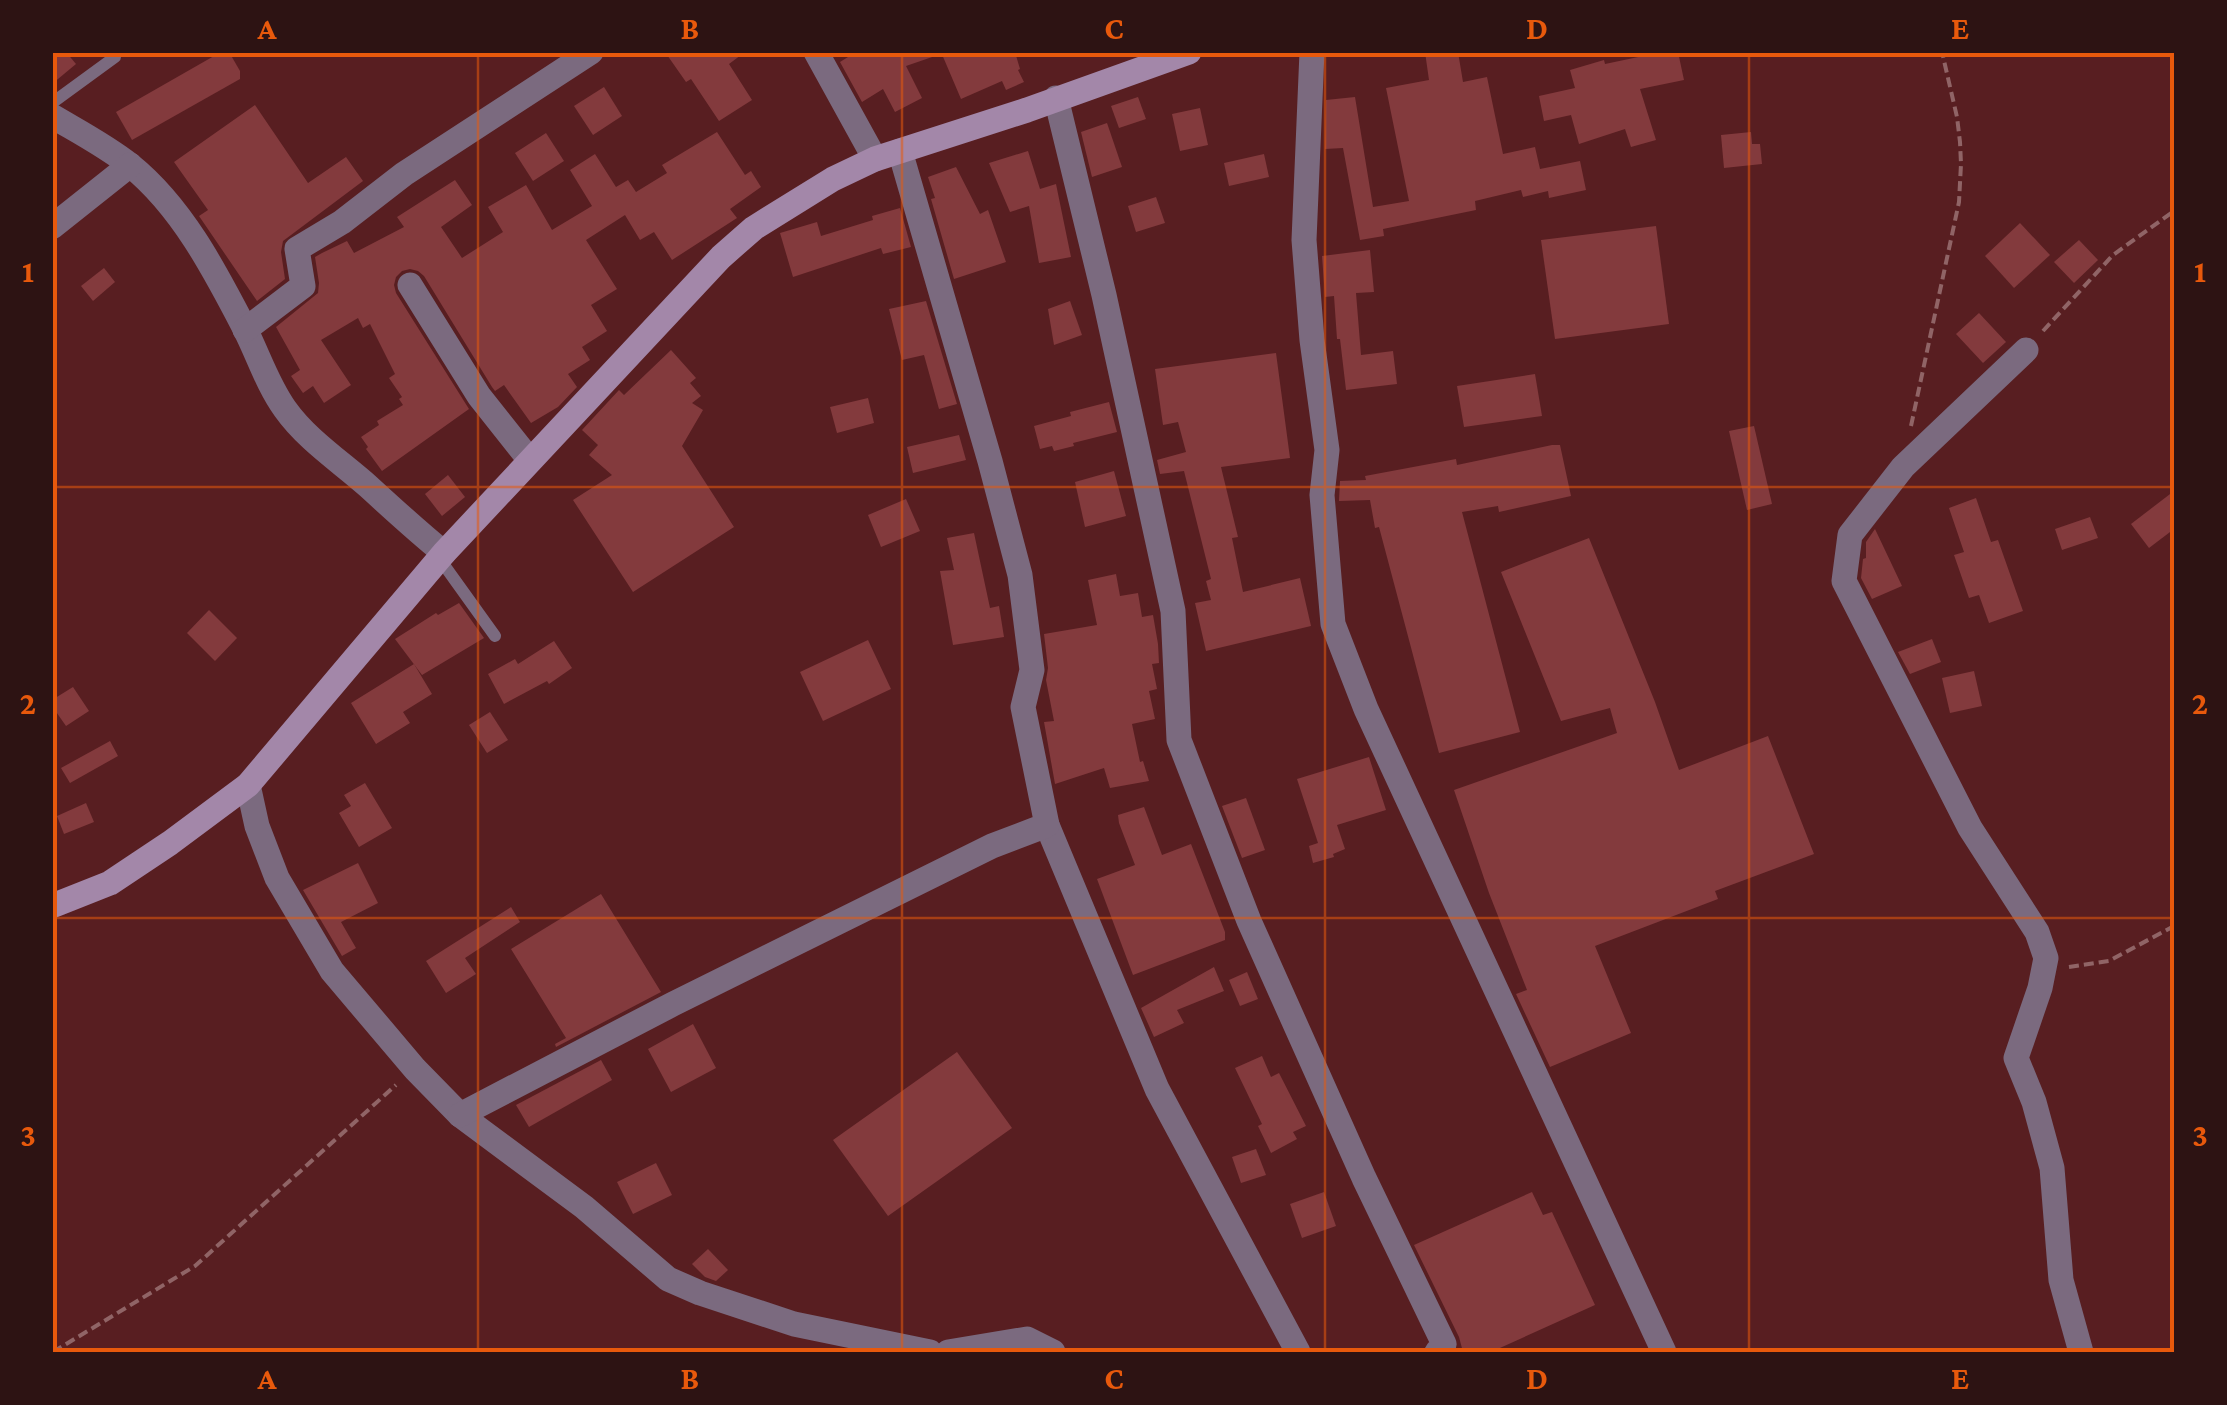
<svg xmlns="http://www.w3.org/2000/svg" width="2227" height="1405" font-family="'Crimson Pro',serif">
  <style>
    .building { fill: #833a3d }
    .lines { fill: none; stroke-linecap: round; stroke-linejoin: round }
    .path { stroke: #906466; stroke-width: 4; stroke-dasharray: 10 5; stroke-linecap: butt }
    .lane { stroke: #7b6a7f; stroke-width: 12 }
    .street { stroke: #7b6a7f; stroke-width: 25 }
    .secondary { stroke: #a387a9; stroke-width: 25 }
    .grid { fill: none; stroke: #e8590c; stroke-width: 2.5; stroke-opacity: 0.55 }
    .neatline { fill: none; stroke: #e8590c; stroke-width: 4 }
    .grid-label { font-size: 32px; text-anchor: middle; font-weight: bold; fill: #e8590c }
  </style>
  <rect width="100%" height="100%" fill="#581e21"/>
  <g class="building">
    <polygon points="52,52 66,52 76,64 52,84"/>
    <polygon points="221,52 229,52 240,71 240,79 132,140 116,112"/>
    <polygon points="665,52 745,52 729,64 752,100 719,121 691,79 686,82"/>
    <polygon points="856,52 937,52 938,55 906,66 922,98 895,112 883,89 862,102 840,62"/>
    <polygon points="941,52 1015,52 1020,69 1018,70 1024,82 1006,90 1002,81 961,99"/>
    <polygon points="1425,52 1458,52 1463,82 1487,77 1503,154 1535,147 1540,169 1580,161 1586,190 1549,198 1548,191 1523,197 1521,190 1475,201 1476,210 1383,229 1384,236 1360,240 1343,148 1325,149 1326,100 1355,97 1373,207 1409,201 1386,88 1429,80"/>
    <polygon points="1662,52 1678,52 1684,80 1640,89 1656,140 1631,147 1625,129 1579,144 1571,115 1544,121 1539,96 1575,88 1570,70 1604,60 1605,64"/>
    <polygon points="604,87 622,116 593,135 574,106"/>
    <polygon points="1138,97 1146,119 1119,128 1111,106"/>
    <polygon points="255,105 308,183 346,157 363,181 283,241 281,252 285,279 257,301 199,216 208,210 174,162"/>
    <polygon points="1200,108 1208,145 1180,151 1172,114"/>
    <polygon points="1107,123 1122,167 1092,177 1081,132"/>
    <polygon points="717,132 745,175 751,171 761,187 730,209 737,218 672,260 654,232 640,240 625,215 586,240 617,289 591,305 607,331 582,347 590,360 568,374 577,387 558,407 531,423 504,385 495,391 492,387 424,276 418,271 410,269 402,271 396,277 394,285 396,293 469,409 382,471 366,449 368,447 361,437 379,425 377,421 403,405 399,399 402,397 389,378 395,374 370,324 363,328 358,318 321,340 351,385 324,403 313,386 303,393 291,376 300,370 276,327 318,293 319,283 315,257 322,253 347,241 354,253 404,227 397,217 455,180 472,205 441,227 462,258 503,232 488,207 526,185 552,230 592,206 570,170 595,154 616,187 628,180 636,192 667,173 662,165"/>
    <polygon points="1751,132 1752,144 1760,144 1762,164 1724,168 1721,135"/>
    <polygon points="546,133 564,161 533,181 515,153"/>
    <polygon points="1028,151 1040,189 1056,184 1071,257 1039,263 1029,206 1010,212 989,163"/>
    <polygon points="1264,154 1269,177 1229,186 1224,163"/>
    <polygon points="956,167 980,214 988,210 1006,262 954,279 931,199 935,198 928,177"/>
    <polygon points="1156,197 1165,223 1136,232 1128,206"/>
    <polygon points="900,208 911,247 883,254 881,248 793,277 780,233 817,222 821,236 873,220 872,216"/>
    <polygon points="2020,223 2050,255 2014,288 1985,256"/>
    <polygon points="1656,226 1669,324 1555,339 1541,240"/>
    <polygon points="2079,240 2098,260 2074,283 2054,262"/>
    <polygon points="1370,250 1374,292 1356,293 1361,355 1393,351 1397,384 1346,390 1340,339 1337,339 1334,296 1325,297 1322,256"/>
    <polygon points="104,268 115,282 93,301 81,286"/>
    <polygon points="926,301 957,404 939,409 924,355 902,360 889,309"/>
    <polygon points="1070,301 1082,335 1054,345 1048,309"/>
    <polygon points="1979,313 2006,342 1983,363 1956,334"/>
    <polygon points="671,350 696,378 690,383 701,396 692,403 703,410 682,446 734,527 633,592 573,500 612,475 589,455 598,445 582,430 619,390 624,395"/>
    <polygon points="1276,353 1290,458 1221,467 1238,537 1232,538 1243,592 1300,578 1311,626 1206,651 1195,603 1211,600 1206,581 1211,579 1184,471 1160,474 1157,460 1186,452 1178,422 1163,425 1155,369"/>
    <polygon points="1535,374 1542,416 1464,427 1457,386"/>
    <polygon points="868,398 874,423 837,433 830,407"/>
    <polygon points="1109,402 1117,432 1073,443 1074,446 1054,451 1052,446 1040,449 1034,426 1071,416 1070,412"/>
    <polygon points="1754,426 1772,504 1747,510 1729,431"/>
    <polygon points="959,435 966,460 913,473 907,447"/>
    <polygon points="1552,445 1560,445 1571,496 1499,512 1498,506 1462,512 1520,732 1439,753 1379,527 1375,528 1370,500 1339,501 1340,481 1366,480 1365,476 1456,459 1457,465"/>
    <polygon points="1114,471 1126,516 1085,527 1075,482"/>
    <polygon points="448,475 465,497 442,516 425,494"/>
    <polygon points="2174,491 2174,529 2149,548 2131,524"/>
    <polygon points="1976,498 1991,542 1998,540 2023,611 1989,623 1979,595 1969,598 1954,555 1964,552 1949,508"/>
    <polygon points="906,499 920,531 881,547 868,515"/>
    <polygon points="2090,517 2098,538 2062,550 2055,529"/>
    <polygon points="1875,529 1902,586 1872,599 1861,578 1863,559 1866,558 1866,542"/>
    <polygon points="974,533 990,608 999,606 1004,637 953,645 940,571 954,570 947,538"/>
    <polygon points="1589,538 1655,702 1679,770 1768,736 1814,854 1715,891 1718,899 1595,946 1631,1033 1550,1067 1516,994 1527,990 1489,893 1454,790 1617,733 1610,708 1561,721 1501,572"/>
    <polygon points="1116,574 1120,596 1138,593 1142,617 1153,615 1158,644 1159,663 1152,664 1157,689 1149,691 1155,719 1132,724 1140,762 1143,761 1149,781 1110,788 1104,768 1055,784 1044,722 1054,721 1046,680 1048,668 1044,634 1097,625 1088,580"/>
    <polygon points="459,603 484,638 422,675 395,639 436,613 438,615"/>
    <polygon points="209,610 237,638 215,661 187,633"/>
    <polygon points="1932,639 1941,662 1910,674 1898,652"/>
    <polygon points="868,640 891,689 823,721 800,672"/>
    <polygon points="554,641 572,668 549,684 547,681 504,704 488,674 515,659 518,664"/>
    <polygon points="414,664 432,694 403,712 410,723 376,744 351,703"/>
    <polygon points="1974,671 1982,706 1950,713 1942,678"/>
    <polygon points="73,687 89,711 66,726 52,706 52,700"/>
    <polygon points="490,712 508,740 487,753 469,725"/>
    <polygon points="110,741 118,756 70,783 61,768"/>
    <polygon points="1369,757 1386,810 1337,825 1345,849 1333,854 1334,857 1313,863 1309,846 1318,843 1297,779"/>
    <polygon points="365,783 392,828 359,847 339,813 351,806 344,795"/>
    <polygon points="1246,798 1265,850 1242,858 1222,806"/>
    <polygon points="86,803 94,822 64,834 57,816"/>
    <polygon points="1144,807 1162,855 1191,844 1225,932 1225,940 1133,975 1097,879 1135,865 1119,823 1118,815"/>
    <polygon points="358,863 378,903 341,922 356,948 342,956 303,890"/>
    <polygon points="601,894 661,992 556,1047 555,1044 566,1038 511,949"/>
    <polygon points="511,907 520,922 465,958 476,974 446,993 426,961"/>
    <polygon points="1214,967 1224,991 1177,1010 1184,1023 1154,1037 1141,1008"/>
    <polygon points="1247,972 1258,999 1240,1006 1229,980"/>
    <polygon points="693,1024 716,1068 671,1092 648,1049"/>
    <polygon points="957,1052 1012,1128 888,1216 833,1140"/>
    <polygon points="1262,1056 1271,1077 1279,1073 1306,1126 1293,1132 1297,1139 1271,1153 1258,1126 1262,1124 1235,1068"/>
    <polygon points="601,1060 612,1080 529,1127 516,1105"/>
    <polygon points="1256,1149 1266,1175 1241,1183 1232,1157"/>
    <polygon points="656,1163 672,1195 633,1214 617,1182"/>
    <polygon points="1324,1192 1336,1226 1302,1238 1290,1204"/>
    <polygon points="1532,1192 1543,1215 1552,1212 1595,1305 1491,1352 1463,1352 1459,1337 1414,1245"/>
    <polygon points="708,1249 728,1270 716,1281 705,1277 692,1264"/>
  </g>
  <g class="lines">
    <g class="path">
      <polyline points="2043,331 2113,255 2174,211"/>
      <polyline points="1911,426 1959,202 1961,164 1960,142 1957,117 1942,52"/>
      <polyline points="2069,967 2109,961 2174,926"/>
      <polyline points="53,1352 195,1266 396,1085"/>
    </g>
    <g class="lane">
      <polyline points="52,103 115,57 115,52"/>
      <polyline points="439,558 495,636"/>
    </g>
    <g class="street">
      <polyline points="816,52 875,159"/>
      <polyline points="1312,52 1304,240 1312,340 1327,450 1322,495 1333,624 1366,709 1664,1352"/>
      <polyline points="1056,98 1104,295 1173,611 1179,740 1249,921 1364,1178 1444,1344 1437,1352"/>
      <path d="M 52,116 C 79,132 106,146 130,165 C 181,206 214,269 244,327 C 258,354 267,384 285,409 C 307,440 341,462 369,487 C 394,510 418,532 444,553"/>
      <polyline points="52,227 130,165"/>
      <polyline points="410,285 479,396 529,459"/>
      <polyline points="245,330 303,286 297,249 342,222 404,174 591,52"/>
      <polyline points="2026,350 1903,467 1850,535 1844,581 1970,828 2037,932 2046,958 2040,988 2016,1058 2034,1102 2052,1168 2061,1280 2081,1352"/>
      <polyline points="248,785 257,826 277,878 332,971 415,1069 460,1115 584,1207 668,1279 700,1293 794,1324 930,1352"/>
      <polyline points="1047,825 1157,1089 1298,1352"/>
      <polyline points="460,1115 673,1004 992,846 1047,825 1023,707 1032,670 1020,575 990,461 900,151"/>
      <polyline points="948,1352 1027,1339 1053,1352"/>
    </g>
    <polyline class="secondary" points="52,906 110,883 170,843 248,785 444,553 721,257 754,228 833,179 875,159 1027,110 1189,52"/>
  </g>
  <path class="grid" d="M 478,52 L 478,1352M 902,52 L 902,1352M 1325,52 L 1325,1352M 1749,52 L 1749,1352M 52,487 L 2174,487M 52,918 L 2174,918"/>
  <rect width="2227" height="1405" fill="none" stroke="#2d1313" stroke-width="110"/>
  <rect x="55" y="55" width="2117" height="1295" class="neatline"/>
  <g class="grid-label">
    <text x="267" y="39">A</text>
    <text x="690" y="39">B</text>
    <text x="1114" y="39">C</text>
    <text x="1537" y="39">D</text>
    <text x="1960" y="39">E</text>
    <text x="28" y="282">1</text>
    <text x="2200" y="282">1</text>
    <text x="28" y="714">2</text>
    <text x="2200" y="714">2</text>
    <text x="28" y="1146">3</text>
    <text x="2200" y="1146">3</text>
    <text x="267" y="1389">A</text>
    <text x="690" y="1389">B</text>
    <text x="1114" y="1389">C</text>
    <text x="1537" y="1389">D</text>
    <text x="1960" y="1389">E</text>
  </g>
</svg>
